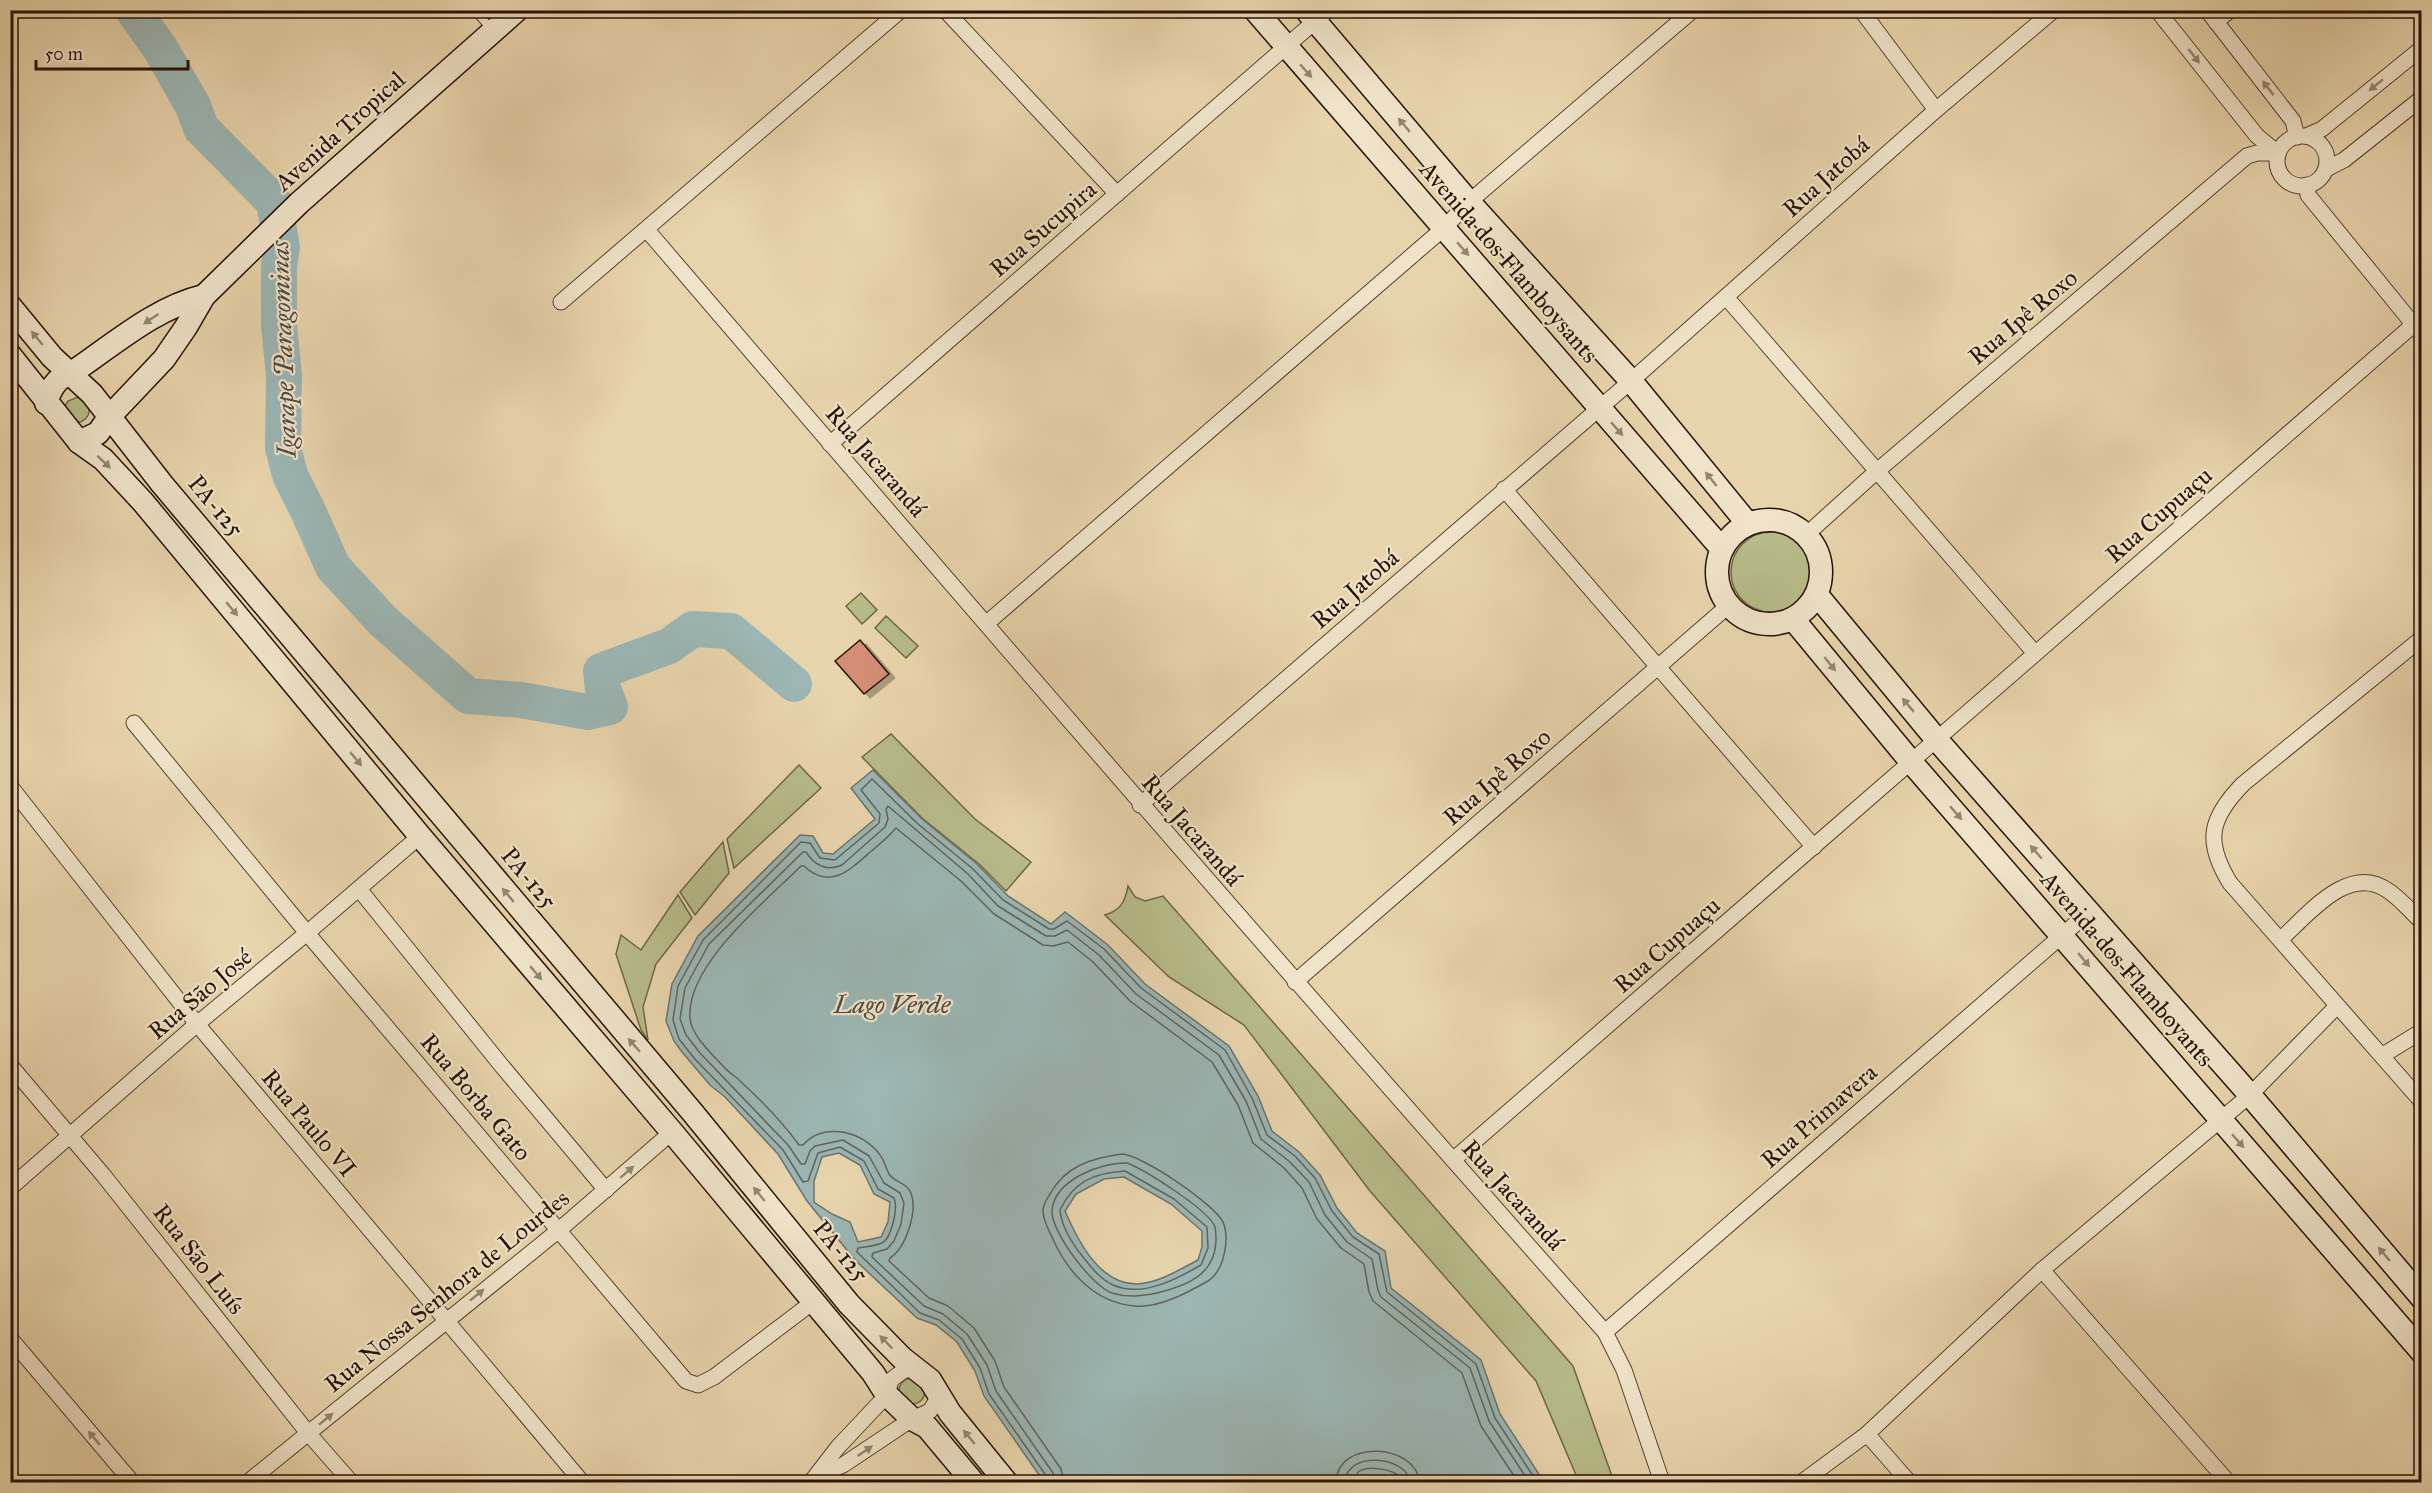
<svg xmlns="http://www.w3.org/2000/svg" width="2432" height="1493" font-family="'IM FELL Great Primer',serif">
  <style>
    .green { fill: #b7bc89; stroke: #6e6746; stroke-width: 1.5 }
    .water { fill: #9bb6b4; stroke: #6c746e; stroke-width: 1.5; fill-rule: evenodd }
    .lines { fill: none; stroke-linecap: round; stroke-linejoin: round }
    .shore { stroke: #60645c; stroke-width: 1.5 }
    .river { stroke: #9bb6b4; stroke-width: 36 }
    .building { fill: #d38d74; stroke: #261204; stroke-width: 1.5; filter: url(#shadow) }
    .lane-casing { stroke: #56422e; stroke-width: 10 }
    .street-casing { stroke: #56422e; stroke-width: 17 }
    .secondary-casing { stroke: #261204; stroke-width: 25 }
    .lane { stroke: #f0e3c9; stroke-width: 8 }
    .street { stroke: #f0e3c9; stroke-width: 15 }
    .secondary { stroke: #f0e3c9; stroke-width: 22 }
    .oneway { fill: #958570 }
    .labels { text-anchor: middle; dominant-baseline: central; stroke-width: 4.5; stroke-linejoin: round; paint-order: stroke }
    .street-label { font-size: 24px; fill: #261204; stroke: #f0e3c9 }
    .water-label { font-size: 26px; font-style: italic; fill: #4f4b42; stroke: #f0e3c9 }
  </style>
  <defs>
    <filter id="shadow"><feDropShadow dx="6" dy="4" stdDeviation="0" flood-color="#0004"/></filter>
  </defs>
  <rect width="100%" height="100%" fill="#e8d4ac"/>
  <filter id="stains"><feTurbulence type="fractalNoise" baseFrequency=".00333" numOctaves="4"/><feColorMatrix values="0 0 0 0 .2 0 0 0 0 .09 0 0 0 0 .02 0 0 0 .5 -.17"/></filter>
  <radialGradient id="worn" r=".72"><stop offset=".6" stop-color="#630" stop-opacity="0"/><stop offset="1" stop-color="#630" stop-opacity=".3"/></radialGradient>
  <g class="green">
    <path d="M 78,397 C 93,403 93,419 77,423 L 65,406 L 68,401 Z"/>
    <circle cx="1771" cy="572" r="40"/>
    <polygon points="861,593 877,610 862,624 846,606"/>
    <polygon points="886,616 918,646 906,658 875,628"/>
    <polygon points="891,734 975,819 1031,862 1006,891 979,864 922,818 862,757"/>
    <polygon points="799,765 821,788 734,868 727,839"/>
    <polygon points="723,842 729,873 695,915 680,892"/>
    <path d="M 1128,886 L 1135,897 L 1145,901 L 1163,896 L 1573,1366 L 1614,1482 L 1579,1482 L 1536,1381 L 1370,1191 L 1244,1025 L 1169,977 L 1105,915 C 1121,910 1125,902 1128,886 Z"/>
    <polygon points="678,895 692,918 656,964 643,1007 648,1040 641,1030 616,954 621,935 641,950"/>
    <circle cx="912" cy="1391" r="13"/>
  </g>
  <path class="water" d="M 873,770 L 922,819 L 977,864 L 1008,896 L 1051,924 L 1065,912 L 1108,945 L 1145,984 L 1229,1046 L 1258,1096 L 1272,1131 L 1299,1152 L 1320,1175 L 1337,1208 L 1357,1233 L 1385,1251 L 1391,1288 L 1481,1360 L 1500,1414 L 1544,1482 L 1406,1482 L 1382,1476 L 1363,1475 L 1357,1482 L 1044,1482 L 984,1396 L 975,1371 L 957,1342 L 936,1325 L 917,1318 L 855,1260 L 807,1201 L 778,1154 L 725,1097 L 710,1085 L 682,1052 L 674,1041 L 666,1021 L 672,984 L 698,936 L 800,835 L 813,836 L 823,853 L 833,854 L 875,819 L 851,788 ZM 839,1153 L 860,1165 L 874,1194 L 890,1202 L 888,1222 L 881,1237 L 858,1242 L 850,1222 L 832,1214 L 814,1202 L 814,1181 L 822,1157 ZM 1124,1177 L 1171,1204 L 1202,1231 L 1202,1247 L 1198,1260 C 1179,1270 1158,1283 1137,1284 C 1099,1284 1078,1241 1065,1211 L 1076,1194 L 1104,1179 Z"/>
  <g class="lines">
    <g class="shore">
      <path d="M 1122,1154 C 1142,1155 1214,1204 1223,1222 C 1230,1239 1224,1271 1208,1281 C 1187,1293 1159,1308 1135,1306 C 1095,1303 1067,1272 1052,1237 C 1048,1229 1043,1220 1043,1211 C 1043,1204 1047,1199 1050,1194 C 1065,1166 1092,1158 1122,1154 Z"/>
      <path d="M 1127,1163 C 1145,1170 1209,1210 1215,1227 C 1216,1231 1216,1236 1216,1241 C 1215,1275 1186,1286 1157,1293 C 1141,1296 1128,1298 1112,1293 C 1092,1286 1051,1232 1052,1211 C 1054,1180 1101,1162 1127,1163 Z"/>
      <path d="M 1125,1171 L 1174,1199 L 1207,1227 L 1208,1248 L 1201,1265 C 1177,1279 1142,1298 1113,1285 C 1098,1278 1089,1264 1079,1252 C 1071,1241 1061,1224 1060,1210 C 1074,1181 1094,1173 1125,1171 Z"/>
      <path d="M 1048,1482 L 1047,1477 L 989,1394 L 980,1368 L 962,1339 L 939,1320 L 920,1313 L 857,1252 L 858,1248 C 866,1247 875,1246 882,1243 C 892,1238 898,1207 894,1198 L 878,1189 L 864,1161 L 840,1147 L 818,1153 L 808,1181 L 803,1182 L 783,1150 L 694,1058 L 679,1039 L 673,1020 L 678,986 L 703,940 L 801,842 L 810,843 L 820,858 L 835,860 L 879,823 L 880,814 L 861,790 L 872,779 L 918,824 L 973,869 L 1003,900 L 1049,929 L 1054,929 L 1067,921 L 1104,949 L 1141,988 L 1225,1050 L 1252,1098 L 1267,1135 L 1295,1156 L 1315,1178 L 1332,1211 L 1353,1237 L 1379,1254 L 1387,1292 L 1476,1364 L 1495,1418 L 1537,1482"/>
      <path d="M 1055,1482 L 1053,1473 L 996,1391 L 987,1365 L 967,1334 L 943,1314 L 924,1306 L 872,1257 L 873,1253 L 887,1249 L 894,1241 L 901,1224 L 904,1203 L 900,1193 L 884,1183 L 869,1156 L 843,1140 L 815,1146 L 810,1151 L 805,1164 L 801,1164 L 788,1145 L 700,1053 L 686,1035 L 680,1019 L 685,988 L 709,944 L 803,852 L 806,852 C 814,865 827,872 842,865 L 885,827 L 888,819 L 886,809 L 888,806 L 968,874 L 998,906 L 1046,936 L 1055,936 L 1067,930 L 1099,955 L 1136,994 L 1219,1055 L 1246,1101 L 1261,1139 L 1290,1162 L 1309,1182 L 1325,1215 L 1347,1242 L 1372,1259 L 1378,1290 L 1381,1297 L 1470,1368 L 1489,1421 L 1529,1482"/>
      <path d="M 1064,1482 L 1061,1469 L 1004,1387 L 995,1361 L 974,1328 L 948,1306 L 929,1298 L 889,1261 L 890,1258 C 906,1248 919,1209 910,1191 C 905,1182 894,1182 889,1174 C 885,1166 883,1156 876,1150 C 857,1130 822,1123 803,1145 L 799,1145 C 783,1123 761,1100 740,1081 C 735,1076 728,1072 723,1066 C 712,1054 691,1035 690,1018 C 686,965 766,901 801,866 L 804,866 C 829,890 849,871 869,853 C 879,845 888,837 896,828 L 961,881 L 994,914 L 1043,945 L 1053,946 L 1068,942 L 1093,962 L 1130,1001 L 1212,1062 L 1238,1105 L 1253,1143 L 1284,1168 L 1302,1188 L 1317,1219 L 1341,1248 L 1364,1264 L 1369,1292 L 1373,1301 L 1462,1373 L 1481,1426 L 1518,1482"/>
      <path d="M 1336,1482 C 1338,1437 1418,1445 1419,1482"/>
      <path d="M 1345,1482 C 1347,1449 1408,1457 1410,1482"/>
      <path d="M 1353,1482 L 1358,1472 C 1368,1465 1392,1469 1401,1477 L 1402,1482"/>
    </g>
    <polyline class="river" points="133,10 160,48 193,106 201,128 274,202 282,247 279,266 279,325 284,376 283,447 290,475 308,511 333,567 383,621 468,696 521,700 588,712 610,707 603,689 601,671 669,646 693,629 731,631 794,684"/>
  </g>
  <polygon class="building" points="860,640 889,674 864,694 835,661"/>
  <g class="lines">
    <g class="lane-casing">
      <polyline id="lane" points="475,10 492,30"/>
    </g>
    <g class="street-casing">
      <g id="street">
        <polyline points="945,10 1117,194"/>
        <polyline points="1861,10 1936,110"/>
        <polyline points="2157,10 2257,136 2278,153"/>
        <polyline points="2207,10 2293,121 2297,137"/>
        <polyline points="2216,22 2230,10"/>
        <polyline points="2306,136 2322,129 2422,48"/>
        <circle cx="2302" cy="161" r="25"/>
        <polyline points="2326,169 2344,160 2422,98"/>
        <polyline points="2307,185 2308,195 2422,335"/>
        <path d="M 647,230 C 964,600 1282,968 1605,1332 L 1624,1370 L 1662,1482"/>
        <polyline points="1726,297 2034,652"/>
        <polyline points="561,302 901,10"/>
        <polyline points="830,444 1328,10"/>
        <polyline points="1504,489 1814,847"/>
        <polyline points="1806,535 1877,471 2247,156 2257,153 2278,153"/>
        <polyline points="987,623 1444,228 1469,202 1693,10"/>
        <path d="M 2422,638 L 2243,784 C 2210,818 2204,841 2230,883 L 2422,1102"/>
        <polyline points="134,723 307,933 686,1381 698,1385 714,1377 813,1302"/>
        <polyline points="10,786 197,1024 582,1482"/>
        <polyline points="1140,805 1631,381 1936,110 2054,10"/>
        <polyline points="359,889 501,1065 606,1190"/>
        <path d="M 2281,939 C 2307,916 2348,863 2387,890 C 2400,898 2411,912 2422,922"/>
        <polyline points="1295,982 1728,606"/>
        <polyline points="2383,1055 2422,1031"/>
        <polyline points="10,1065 104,1176 308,1433 351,1482"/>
        <polyline points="1453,1160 2412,326"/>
        <polyline points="10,1188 197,1024 307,933 420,836"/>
        <polyline points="2042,1270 2228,1482"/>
        <polyline points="1605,1332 2089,912"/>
        <polyline points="10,1338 132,1482"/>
        <polyline points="1867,1434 1909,1482"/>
        <polyline points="816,1477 843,1465 912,1419 930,1411 940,1395"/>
        <polyline points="248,1482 559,1230 672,1132"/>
        <polyline points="811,1482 838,1447 887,1395 891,1380 903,1371 916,1368"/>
        <polyline points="1802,1482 1867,1434 2042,1270 2250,1095 2337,1006"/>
      </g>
    </g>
    <g class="secondary-casing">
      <g id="secondary">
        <polyline points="1255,10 1722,549"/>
        <polyline points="1306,10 1469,202 1631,381 1748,524"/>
        <polyline points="10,306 52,357 92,394 162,484 693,1113 849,1304 902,1358 930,1380 950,1413 1006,1482"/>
        <polyline points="10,355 79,442 103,459 143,502 420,836 672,1132 873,1373 887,1395 912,1419 927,1427 973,1482"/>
        <path d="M 46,403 C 50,390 56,377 70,374 C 112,346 154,308 204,296"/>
        <polyline points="79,442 98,433 110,416 164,359 186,327 204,296 299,203 517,10"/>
        <circle cx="1769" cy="572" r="52"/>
        <polyline points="1817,595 1937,740 2250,1095 2422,1298"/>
        <polyline points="1793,619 1912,763 2422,1352"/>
      </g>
    </g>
    <use href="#lane" class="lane"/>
    <use href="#street" class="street"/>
    <use href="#secondary" class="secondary"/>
  </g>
  <defs><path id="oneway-solid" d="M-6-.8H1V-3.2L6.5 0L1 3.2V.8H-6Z" transform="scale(1.5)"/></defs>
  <g class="oneway">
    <use href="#oneway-solid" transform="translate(2194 56) rotate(52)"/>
    <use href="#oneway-solid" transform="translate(1306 71) rotate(49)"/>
    <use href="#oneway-solid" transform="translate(2376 85) rotate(141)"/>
    <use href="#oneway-solid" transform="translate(2268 88) rotate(-128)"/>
    <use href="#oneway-solid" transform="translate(1404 125) rotate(-130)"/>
    <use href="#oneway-solid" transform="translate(1463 249) rotate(49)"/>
    <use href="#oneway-solid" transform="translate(151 319) rotate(146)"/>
    <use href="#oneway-solid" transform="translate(37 338) rotate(-129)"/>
    <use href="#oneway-solid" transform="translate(1617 429) rotate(49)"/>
    <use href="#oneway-solid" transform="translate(104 462) rotate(43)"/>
    <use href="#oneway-solid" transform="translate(1711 479) rotate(-129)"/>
    <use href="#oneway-solid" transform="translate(232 609) rotate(50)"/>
    <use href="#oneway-solid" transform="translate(1830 664) rotate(51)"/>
    <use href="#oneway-solid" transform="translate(1908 705) rotate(-130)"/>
    <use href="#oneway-solid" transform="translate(356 759) rotate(50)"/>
    <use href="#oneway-solid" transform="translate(1956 813) rotate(49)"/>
    <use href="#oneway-solid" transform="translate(2036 852) rotate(-131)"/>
    <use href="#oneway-solid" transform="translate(508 895) rotate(-130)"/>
    <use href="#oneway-solid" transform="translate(2084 960) rotate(50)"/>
    <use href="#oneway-solid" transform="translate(536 973) rotate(50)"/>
    <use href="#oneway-solid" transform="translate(634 1045) rotate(-131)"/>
    <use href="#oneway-solid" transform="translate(2238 1141) rotate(49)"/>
    <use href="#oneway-solid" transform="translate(627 1172) rotate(-41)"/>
    <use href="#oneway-solid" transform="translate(759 1194) rotate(-129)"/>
    <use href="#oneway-solid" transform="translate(2384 1254) rotate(-130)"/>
    <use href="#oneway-solid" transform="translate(477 1295) rotate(-39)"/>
    <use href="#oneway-solid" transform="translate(886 1342) rotate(-134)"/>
    <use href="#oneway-solid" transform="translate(326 1419) rotate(-39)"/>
    <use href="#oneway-solid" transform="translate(969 1437) rotate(-129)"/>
    <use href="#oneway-solid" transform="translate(94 1438) rotate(-130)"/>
    <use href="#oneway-solid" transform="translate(865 1451) rotate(-34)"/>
  </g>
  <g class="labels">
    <g class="street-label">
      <text transform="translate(340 131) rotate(-42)">Avenida Tropical</text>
      <text transform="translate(1826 177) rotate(-42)">Rua Jatobá</text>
      <text transform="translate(1043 229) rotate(-41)">Rua Sucupira</text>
      <text transform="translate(1509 262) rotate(49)">Avenida dos Flamboysants</text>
      <text transform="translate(2023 317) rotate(-40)">Rua Ipê Roxo</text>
      <text transform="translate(876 461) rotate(49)">Rua Jacarandá</text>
      <text transform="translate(216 506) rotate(50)">PA-125</text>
      <text transform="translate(2159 515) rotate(-41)">Rua Cupuaçu</text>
      <text transform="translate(1355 589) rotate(-41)">Rua Jatobá</text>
      <text transform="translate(1497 777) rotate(-41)">Rua Ipê Roxo</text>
      <text transform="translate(1192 830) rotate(49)">Rua Jacarandá</text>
      <text transform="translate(529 878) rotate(50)">PA-125</text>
      <text transform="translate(1667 945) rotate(-41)">Rua Cupuaçu</text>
      <text transform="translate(2127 969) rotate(49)">Avenida dos Flamboyants</text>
      <text transform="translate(200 994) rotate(-40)">Rua São José</text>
      <text transform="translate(476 1097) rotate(50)">Rua Borba Gato</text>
      <text transform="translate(1819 1116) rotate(-41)">Rua Primavera</text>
      <text transform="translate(309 1123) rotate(50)">Rua Paulo VI</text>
      <text transform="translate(1513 1195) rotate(48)">Rua Jacarandá</text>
      <text transform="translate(841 1251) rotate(50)">PA-125</text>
      <text transform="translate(199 1259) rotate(52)">Rua São Luís</text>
      <text transform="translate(447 1291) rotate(-39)">Rua Nossa Senhora de Lourdes</text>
    </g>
    <g class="water-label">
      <text transform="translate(283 349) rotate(-92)">Igarape Paragominas</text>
      <text x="892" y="1004">Lago Verde</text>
    </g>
  </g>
  <rect width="2432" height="1493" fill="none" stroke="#e8d4ac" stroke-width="36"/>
  <rect x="12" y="12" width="2408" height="1469" fill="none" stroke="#261204" stroke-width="3"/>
  <rect x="18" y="18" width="2396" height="1457" fill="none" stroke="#261204" stroke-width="1.5"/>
  <path d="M36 60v9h152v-9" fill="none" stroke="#261204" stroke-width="3"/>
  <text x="45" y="60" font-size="18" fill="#261204" stroke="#f0e3c9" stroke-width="4.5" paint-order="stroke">50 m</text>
  <rect width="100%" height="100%" filter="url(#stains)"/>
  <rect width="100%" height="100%" fill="url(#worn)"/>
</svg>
